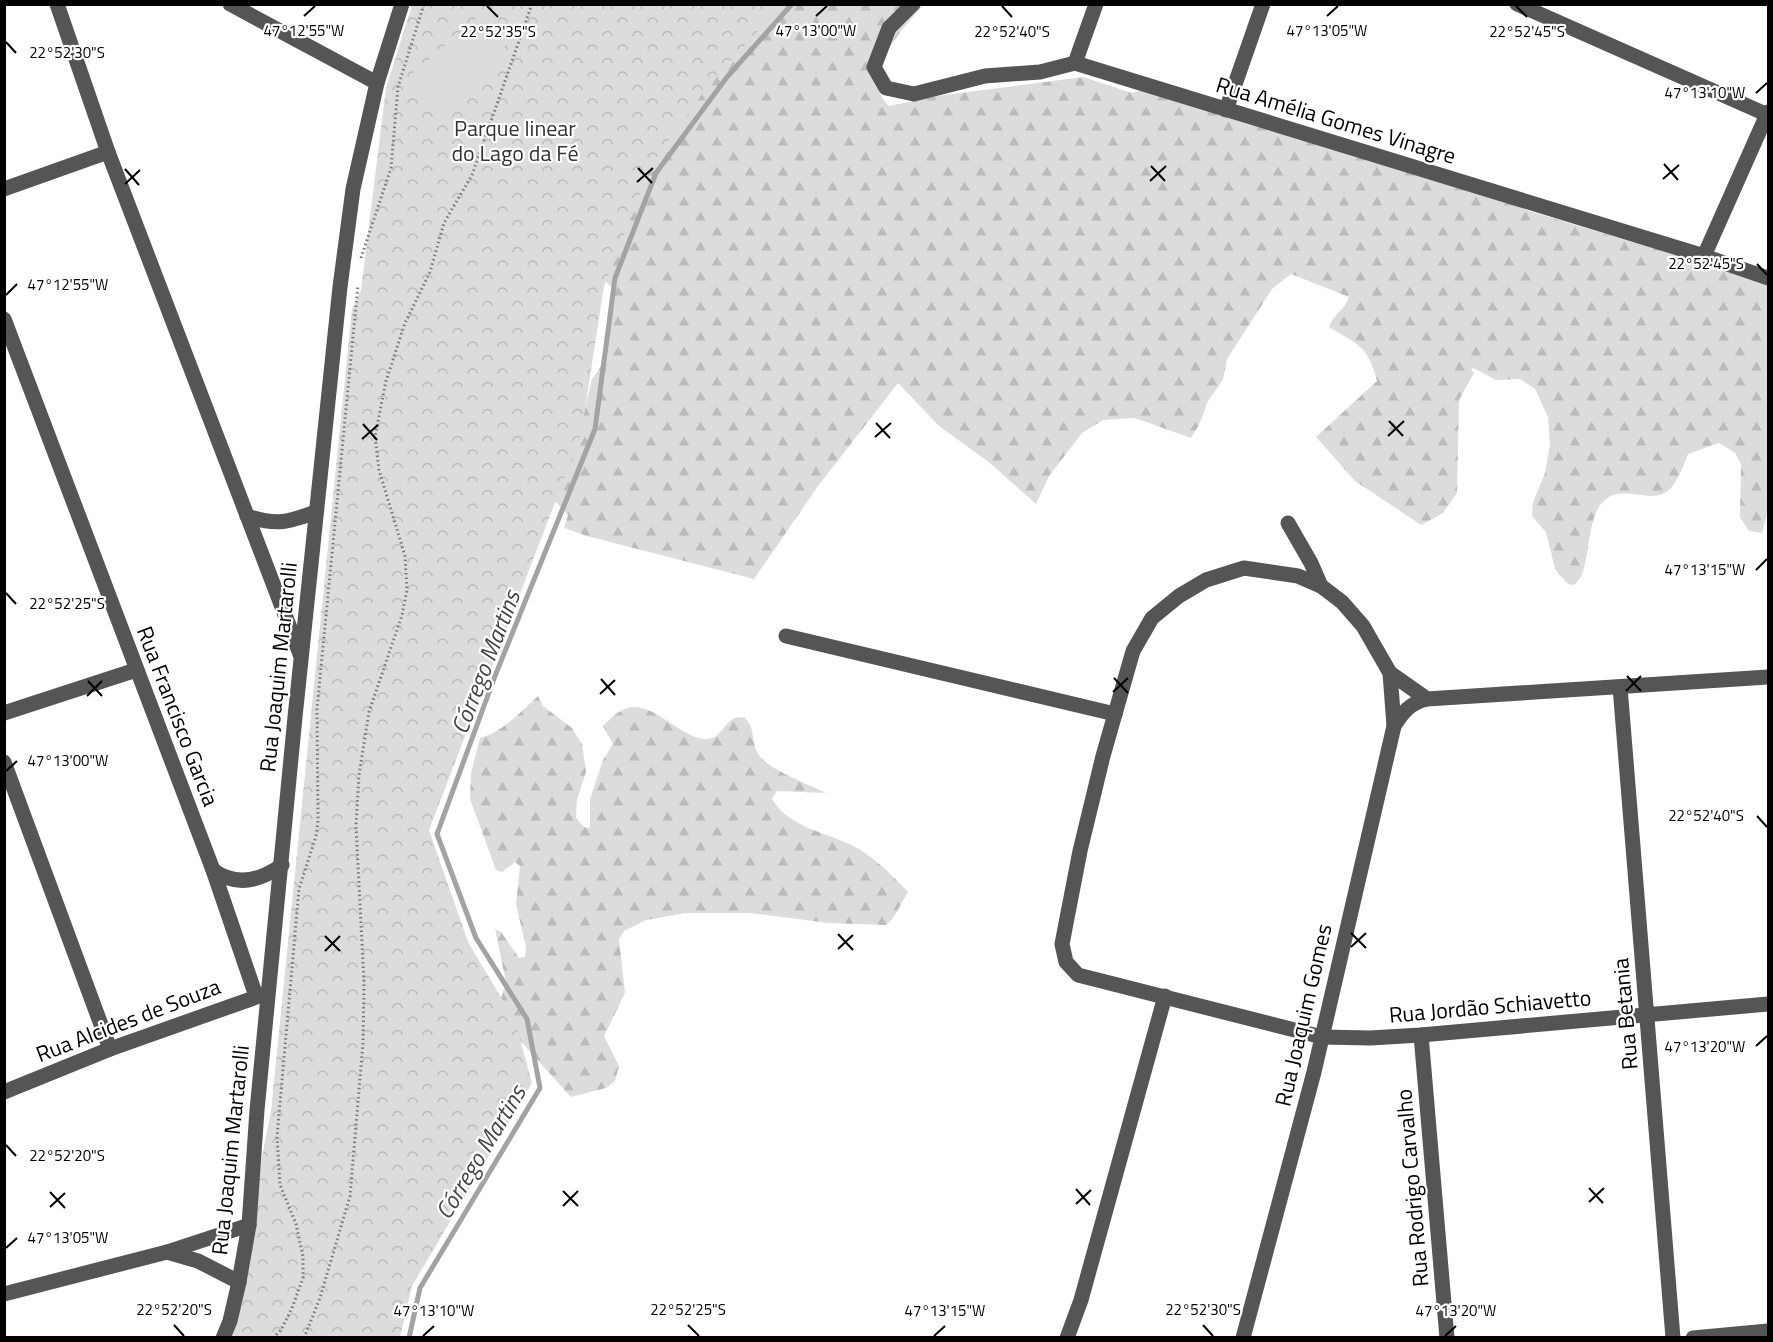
<svg xmlns="http://www.w3.org/2000/svg" width="1773" height="1342" font-family="'Titillium Web',sans-serif">
  <style>
    .forest { fill: url(#forest-firs) }
    .park { fill: url(#park-crowns) }
    .pitch { fill: #dcdcdc }
    .lines { fill: none; stroke-linecap: round; stroke-linejoin: round }
    .stream { stroke: #a3a3a3; stroke-width: 5 }
    .path { stroke: #777; stroke-width: 3; stroke-dasharray: 1.5 3; stroke-linecap: butt }
    .minor { stroke: #555; stroke-width: 15 }
    .ticks { fill: none; stroke: #000; stroke-width: 2 }
    .labels { text-anchor: middle; dominant-baseline: central; stroke-width: 4.5; stroke-linejoin: round; paint-order: stroke }
    .street-label { font-size: 22px; fill: #000; stroke: #fff }
    .park-label { font-size: 22px; fill: #333; stroke: #fff }
    .water-label { font-size: 24px; font-style: italic; fill: #444; stroke: #fff }
    .ticks-label { font-size: 15px; text-anchor: middle; fill: #000; stroke: #fff; stroke-width: 4.5; stroke-linejoin: round; paint-order: stroke }
  </style>
  <defs>
    <pattern id="forest-firs" width="22" height="20" patternUnits="userSpaceOnUse" patternTransform="scale(1.5)"><rect width="22" height="20" fill="#dcdcdc"/><path d="M5 1l3.5 6h-7zM16 11l3.5 6h-7z" fill="#bbb"/></pattern>
    <pattern id="park-crowns" width="20" height="18" patternUnits="userSpaceOnUse" patternTransform="scale(1.5)"><rect width="20" height="18" fill="#dcdcdc"/><path d="M2 6a3 3 0 1 1 6 0M12 15a3 3 0 1 1 6 0" fill="none" stroke="#bbb"/></pattern>
  </defs>
  <rect width="100%" height="100%" fill="#fff"/>
  <g class="forest">
    <path d="M 752,4 L 923,5 C 903,30 856,75 889,106 L 937,96 L 1083,77 L 1132,93 L 1147,88 L 1497,197 L 1529,211 L 1632,242 L 1736,265 L 1768,285 L 1768,510 L 1762,533 L 1749,531 L 1740,517 L 1741,464 L 1735,453 L 1719,443 L 1688,454 C 1684,464 1680,475 1674,484 C 1657,510 1627,483 1606,499 C 1588,512 1590,554 1582,574 C 1581,578 1577,582 1574,585 L 1568,584 L 1555,569 L 1546,532 L 1532,516 L 1533,502 L 1545,473 L 1550,445 L 1548,417 L 1535,389 L 1520,379 L 1496,380 L 1475,369 L 1471,368 L 1474,373 L 1459,400 L 1457,493 L 1443,513 L 1421,525 L 1355,481 L 1316,437 L 1377,381 C 1368,346 1359,345 1329,327 C 1335,312 1344,311 1349,297 L 1291,274 L 1272,289 L 1227,359 L 1223,380 L 1208,401 L 1199,425 L 1191,438 L 1135,418 L 1103,420 L 1082,433 L 1049,476 L 1036,504 L 990,463 L 939,426 L 898,383 L 818,486 L 754,579 L 587,536 L 564,528 L 568,515 L 557,503 L 528,483 L 581,425 L 592,379 L 604,362 L 613,289 L 596,271 L 608,227 Z"/>
    <path d="M 538,696 L 543,706 L 572,728 L 582,744 L 586,772 L 577,800 L 576,818 L 584,827 L 590,828 L 590,799 L 603,760 L 613,744 L 603,726 C 609,721 614,714 621,711 C 648,694 678,738 705,739 C 721,740 723,723 735,718 C 738,717 741,718 744,717 C 756,729 751,739 757,752 C 765,769 809,784 826,793 L 777,791 L 772,799 C 789,829 832,833 859,849 C 878,861 893,876 908,892 L 893,918 L 886,925 L 829,923 L 750,913 L 686,913 L 646,920 L 624,931 L 619,939 L 625,993 L 604,1036 L 619,1066 L 615,1081 L 606,1088 L 571,1097 L 496,1014 L 506,982 L 495,929 L 501,932 L 519,958 L 525,957 L 526,947 L 516,904 L 520,866 L 515,862 L 502,872 L 496,870 L 470,799 L 471,773 L 480,738 C 503,732 521,711 538,696 Z"/>
  </g>
  <polygon class="park" points="412,5 782,5 710,83 652,164 604,286 581,435 429,830 468,942 515,1021 532,1083 412,1286 400,1337 226,1338 271,1111 352,309 361,290 386,88"/>
  <polygon class="pitch" points="480,15 505,45 497,71 443,123 403,82"/>
  <g class="lines">
    <polyline class="stream" points="409,1338 420,1288 540,1088 527,1019 476,938 437,834 495,676 595,429 615,278 656,173 727,77 792,4"/>
    <g class="path">
      <polyline points="361,258 391,168 398,87 424,4"/>
      <polyline points="273,1338 281,1330 292,1308 303,1278 303,1257 296,1224 280,1185 277,1137 299,889 316,836 318,821 317,709 358,285"/>
      <polyline points="304,1338 320,1298 350,1196 363,1043 364,982 356,826 359,775 369,712 402,615 407,590 405,556 379,470 375,436 386,381 405,323 430,272 444,223 472,175 532,4"/>
    </g>
    <g class="minor">
      <polyline points="57,4 108,152 300,654"/>
      <polyline points="230,4 377,83"/>
      <polyline points="913,4 889,28 874,67 886,88 914,94 985,76 1040,72 1075,63 1704,256 1768,278"/>
      <polyline points="1517,4 1768,115"/>
      <polyline points="1075,63 1096,4"/>
      <polyline points="1226,110 1263,4"/>
      <polyline points="4,189 108,152"/>
      <polyline points="1704,256 1768,112"/>
      <polyline points="4,319 213,870 256,996"/>
      <path d="M 247,516 C 277,526 288,522 316,512"/>
      <polyline points="1288,523 1311,563 1321,586"/>
      <polyline points="786,636 1115,714"/>
      <polyline points="1390,673 1427,699"/>
      <polyline points="1620,687 1673,1338"/>
      <polyline points="4,713 136,670"/>
      <polyline points="1394,726 1390,673 1363,626 1342,602 1321,586 1298,576 1244,568 1206,580 1179,596 1152,618 1133,651 1103,756 1080,851 1062,944 1066,962 1078,975 1322,1037 1370,1038 1421,1035 1768,1004"/>
      <polyline points="4,762 110,1049"/>
      <path d="M 213,870 C 236,887 260,881 282,865"/>
      <polyline points="1421,1035 1447,1338"/>
      <polyline points="4,1092 110,1049 265,994"/>
      <polyline points="167,1252 198,1261 239,1282"/>
      <polyline points="4,1294 167,1252 249,1225"/>
      <polyline points="223,1338 230,1321 239,1282 249,1225 257,1110 295,717 340,287 353,189 377,83 402,4"/>
      <polyline points="1067,1338 1081,1300 1165,996"/>
      <path d="M 1243,1338 L 1314,1072 L 1394,726 C 1403,712 1410,703 1427,699 L 1768,677"/>
      <polyline points="1693,1338 1768,1331"/>
    </g>
  </g>
  <path class="ticks" d="M 487,6 L 498,17M 1002,6 L 1012,17M 1516,6 L 1527,17M 304,16 L 315,6M 816,16 L 827,6M 1327,16 L 1338,6M 6,42 L 16,53M 1756,93 L 1767,83M 1664,164 L 1678,180M 1151,166 L 1165,181M 638,168 L 652,183M 125,169 L 139,185M 1663,179 L 1679,165M 1150,181 L 1166,166M 637,182 L 653,168M 125,184 L 140,170M 1757,264 L 1767,275M 6,295 L 17,284M 1389,421 L 1403,436M 876,423 L 890,438M 363,424 L 377,440M 1388,436 L 1404,421M 875,437 L 891,423M 362,439 L 378,425M 1756,570 L 1767,559M 6,593 L 16,604M 1627,676 L 1641,691M 1114,678 L 1128,693M 601,679 L 615,695M 88,681 L 102,696M 1626,691 L 1641,676M 1113,692 L 1128,678M 600,694 L 615,680M 87,696 L 102,681M 6,771 L 17,761M 1757,816 L 1767,827M 1351,933 L 1366,948M 838,934 L 853,950M 325,936 L 340,951M 1351,947 L 1366,933M 838,949 L 853,935M 325,951 L 340,936M 1756,1046 L 1767,1036M 6,1145 L 16,1156M 1589,1188 L 1603,1203M 1076,1189 L 1090,1205M 563,1191 L 578,1206M 50,1192 L 65,1208M 1589,1202 L 1604,1188M 1076,1204 L 1091,1190M 563,1206 L 578,1191M 50,1207 L 65,1193M 6,1248 L 17,1238M 174,1325 L 184,1336M 688,1325 L 699,1336M 1203,1325 L 1213,1336M 423,1336 L 434,1326M 934,1336 L 945,1326M 1445,1336 L 1456,1326"/>
  <g class="labels">
    <g class="street-label">
      <text transform="translate(1336 120) rotate(17)">Rua Amélia Gomes Vinagre</text>
      <text transform="translate(278 667) rotate(-84)">Rua Joaquim Martarolli</text>
      <text transform="translate(178 716) rotate(69)">Rua Francisco Garcia</text>
      <text transform="translate(1490 1006) rotate(-5)">Rua Jordão Schiavetto</text>
      <text transform="translate(1625 1014) rotate(-95)">Rua Betania</text>
      <text transform="translate(1303 1015) rotate(-77)">Rua Joaquim Gomes</text>
      <text transform="translate(128 1020) rotate(-21)">Rua Alcides de Souza</text>
      <text transform="translate(230 1150) rotate(-84)">Rua Joaquim Martarolli</text>
      <text transform="translate(1412 1188) rotate(-95)">Rua Rodrigo Carvalho</text>
    </g>
    <g class="park-label">
      <text x="515" y="128">Parque linear<tspan x="515" dy="25">do Lago da Fé</tspan></text>
    </g>
    <g class="water-label">
      <text transform="translate(485 662) rotate(-69)">Córrego Martins</text>
      <text transform="translate(480 1152) rotate(-59)">Córrego Martins</text>
    </g>
  </g>
  <g class="ticks-label">
    <text x="304" y="36">47°12'55"W</text>
    <text x="816" y="36">47°13'00"W</text>
    <text x="1327" y="36">47°13'05"W</text>
    <text x="498" y="37">22°52'35"S</text>
    <text x="1012" y="37">22°52'40"S</text>
    <text x="1527" y="37">22°52'45"S</text>
    <text x="67" y="58">22°52'30"S</text>
    <text x="1705" y="98">47°13'10"W</text>
    <text x="1706" y="269">22°52'45"S</text>
    <text x="68" y="290">47°12'55"W</text>
    <text x="1705" y="575">47°13'15"W</text>
    <text x="67" y="609">22°52'25"S</text>
    <text x="68" y="766">47°13'00"W</text>
    <text x="1706" y="821">22°52'40"S</text>
    <text x="1705" y="1052">47°13'20"W</text>
    <text x="67" y="1161">22°52'20"S</text>
    <text x="68" y="1243">47°13'05"W</text>
    <text x="174" y="1315">22°52'20"S</text>
    <text x="688" y="1315">22°52'25"S</text>
    <text x="1203" y="1315">22°52'30"S</text>
    <text x="434" y="1316">47°13'10"W</text>
    <text x="945" y="1316">47°13'15"W</text>
    <text x="1456" y="1316">47°13'20"W</text>
  </g>
  <rect width="1773" height="1342" fill="none" stroke="#000000" stroke-width="12"/>
</svg>
